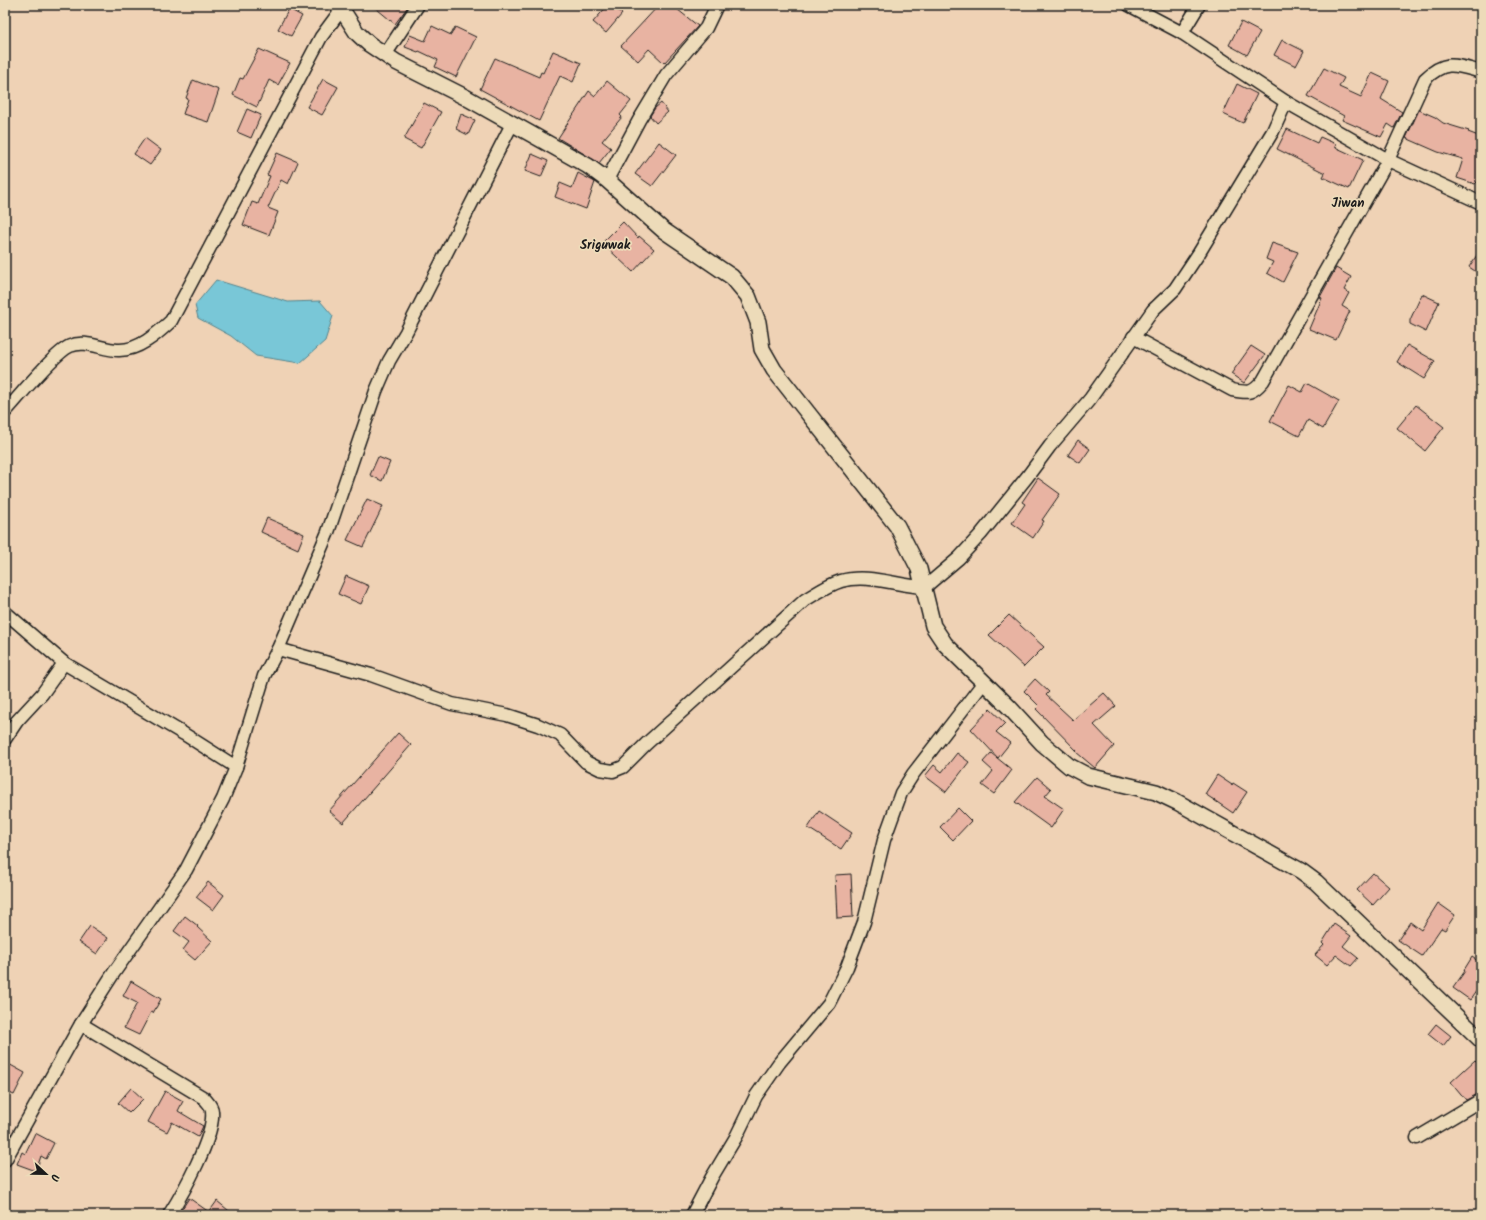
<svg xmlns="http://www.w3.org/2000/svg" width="1486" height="1220" font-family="Kalam,sans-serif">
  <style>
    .water { fill: #79c7d7; stroke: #54838c }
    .building { fill: #e8b3a2; stroke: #1c1c1c }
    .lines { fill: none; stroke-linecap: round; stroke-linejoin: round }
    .minor-casing { stroke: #1c1c1c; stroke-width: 15 }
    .tertiary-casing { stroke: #1c1c1c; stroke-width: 18 }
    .minor { stroke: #eddbb9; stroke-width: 12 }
    .tertiary { stroke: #eddbb9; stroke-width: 15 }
    .labels { text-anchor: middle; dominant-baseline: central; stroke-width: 3.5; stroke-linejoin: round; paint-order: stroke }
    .quarter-label { font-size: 13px; font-weight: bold; fill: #1c1c1c; stroke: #eddbb9 }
  </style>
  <rect width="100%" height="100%" fill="#efd2b5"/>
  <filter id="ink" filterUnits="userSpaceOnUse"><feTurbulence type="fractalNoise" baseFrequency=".025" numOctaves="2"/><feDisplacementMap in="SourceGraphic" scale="8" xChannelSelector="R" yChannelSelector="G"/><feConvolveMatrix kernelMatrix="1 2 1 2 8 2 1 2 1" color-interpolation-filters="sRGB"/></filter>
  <g filter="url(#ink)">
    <polygon class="water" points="216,280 288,302 320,301 333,316 325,341 300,363 256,356 231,336 198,318 195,305"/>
    <g class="building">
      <polygon points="372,5 409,5 395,24"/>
      <polygon points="608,5 612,5 622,14 606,33 593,22"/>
      <polygon points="659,5 672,5 698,26 664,63 649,49 638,61 621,46"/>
      <polygon points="289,9 302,16 291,36 278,29"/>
      <polygon points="1241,22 1260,32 1247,55 1229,45"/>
      <polygon points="432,26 451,35 455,27 476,37 456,77 435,67 438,60 419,51 418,52 405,47 410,35 425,41"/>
      <polygon points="1282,40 1304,51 1296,66 1274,55"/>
      <polygon points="259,49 290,63 278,85 269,80 257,107 233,95 240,78 243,79"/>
      <polygon points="553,51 581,63 573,82 560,76 539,121 480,89 495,58 539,77 541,72 543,73"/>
      <polygon points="1324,68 1344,78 1339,87 1361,97 1372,73 1389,81 1381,99 1402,112 1394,128 1388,124 1381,137 1342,120 1344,116 1308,96"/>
      <polygon points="323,79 338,87 322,115 307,107"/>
      <polygon points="193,80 219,90 208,122 183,114 188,99 186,98"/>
      <polygon points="607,81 631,101 620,115 622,117 602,141 611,148 599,163 558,138 589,91 595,96"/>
      <polygon points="1237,84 1257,94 1243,123 1223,114"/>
      <polygon points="424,103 441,112 421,148 404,139"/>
      <polygon points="661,103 668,112 656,123 650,116 655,108"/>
      <polygon points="247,109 261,115 251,138 237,132"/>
      <polygon points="1419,110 1435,117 1443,123 1469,131 1468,132 1481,137 1481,184 1476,182 1475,184 1457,178 1463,159 1438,152 1406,138"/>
      <polygon points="461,114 475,120 468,135 456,129"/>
      <polygon points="1287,129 1317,143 1320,137 1336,144 1335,147 1363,160 1349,189 1323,177 1325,173 1277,149"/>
      <polygon points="145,138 161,150 150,165 134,154"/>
      <polygon points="659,142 676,155 652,186 635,174"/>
      <polygon points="277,153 298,162 288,184 281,180 268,208 278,212 269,235 243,225 252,202 258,204 270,176 267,175"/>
      <polygon points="532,154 548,161 541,177 525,171"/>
      <polygon points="578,173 595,182 586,209 555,197 560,183 572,188"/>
      <polygon points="623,222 638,238 639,236 654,249 633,272 602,243"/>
      <polygon points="1272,243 1298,252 1283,282 1267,273 1273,262 1266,259"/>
      <polygon points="1481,249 1481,275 1469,267"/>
      <polygon points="1336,268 1351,277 1344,290 1349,293 1342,306 1350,311 1336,340 1309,329 1322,298 1320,297"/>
      <polygon points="1422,294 1439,302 1426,332 1410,324 1410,320"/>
      <polygon points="1407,345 1435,361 1424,379 1397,362"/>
      <polygon points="1251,346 1265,355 1244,383 1231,374"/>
      <polygon points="1307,383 1339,401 1323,429 1308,420 1299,436 1270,421 1289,385 1302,392"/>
      <polygon points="1416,405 1444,427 1425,451 1397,428"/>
      <polygon points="1078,440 1090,449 1080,463 1068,455"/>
      <polygon points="378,457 390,462 382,481 370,475"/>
      <polygon points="1038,478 1060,494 1042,520 1044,521 1033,538 1012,523 1025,504 1022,502"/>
      <polygon points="367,499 383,506 363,547 347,540"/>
      <polygon points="267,518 304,534 298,549 261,532"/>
      <polygon points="346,576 369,586 361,604 338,594"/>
      <polygon points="1009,615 1044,647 1024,667 989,635"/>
      <polygon points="1035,679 1049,692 1046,695 1073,720 1104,693 1116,706 1094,725 1114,746 1095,768 1076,752 1077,751 1036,709 1039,706 1024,691"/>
      <polygon points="990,709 1005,723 996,732 1010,743 998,758 971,729"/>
      <polygon points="398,733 411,745 343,823 329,811"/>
      <polygon points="957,753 969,762 946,792 925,776 934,765 942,772"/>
      <polygon points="991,753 1012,770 994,794 982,785 993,771 983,762"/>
      <polygon points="1217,775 1232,785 1233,783 1247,792 1233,813 1205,794"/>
      <polygon points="1037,777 1051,789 1045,796 1064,809 1051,828 1015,802"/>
      <polygon points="958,808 971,821 953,840 940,827"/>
      <polygon points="819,811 852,833 841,849 808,828"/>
      <polygon points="1373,873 1389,887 1373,905 1357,890"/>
      <polygon points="851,874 853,917 837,918 835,875"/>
      <polygon points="208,882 224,895 213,910 196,897"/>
      <polygon points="1438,903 1455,915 1445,930 1441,928 1422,956 1398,940 1410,922 1421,930"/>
      <polygon points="185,916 198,926 197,927 212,941 195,960 183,950 189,942 174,931"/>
      <polygon points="1334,924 1351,936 1343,946 1358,958 1351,966 1336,955 1327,965 1315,955 1324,945 1322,943"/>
      <polygon points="90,926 108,938 97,954 79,942"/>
      <polygon points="1472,957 1481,963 1481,984 1470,1000 1453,988 1465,971 1464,970"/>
      <polygon points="131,981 161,999 153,1013 151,1012 139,1035 124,1028 137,1003 123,996"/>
      <polygon points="1436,1024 1451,1036 1443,1046 1428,1034"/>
      <polygon points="1475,1060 1481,1066 1481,1093 1466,1100 1451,1082"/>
      <polygon points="5,1062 25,1073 14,1095 5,1091"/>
      <polygon points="131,1088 143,1099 129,1113 118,1103"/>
      <polygon points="165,1091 183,1101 178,1111 203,1126 198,1137 172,1122 167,1132 148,1122"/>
      <polygon points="35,1133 54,1143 46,1159 41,1156 36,1171 17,1164 22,1152 25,1154"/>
      <polygon points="189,1198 209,1212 217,1201 234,1215 178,1215"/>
    </g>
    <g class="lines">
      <g class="minor-casing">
        <g id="minor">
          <polyline points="1129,5 1182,33 1286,102 1388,160 1481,203"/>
          <polyline points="1182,33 1199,5"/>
          <polyline points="385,55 418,5"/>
          <polyline points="607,180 639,120 666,75 706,28 717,5"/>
          <path d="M 1133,337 L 1232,390 C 1249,393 1252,394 1263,381 L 1388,160 L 1425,79 C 1446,59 1456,65 1481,72"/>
          <path d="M 5,412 C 18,398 54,353 70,346 C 86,339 102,350 118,350 C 138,351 157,334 171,321 L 321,37 L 341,10"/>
          <polyline points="5,612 64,663 184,734 236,767"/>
          <path d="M 278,649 L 371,675 L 452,704 L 507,715 L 538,725 L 560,735 L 586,762 L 600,769 L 613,771 L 623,767 L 646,744 L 805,600 C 817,593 828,585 841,581 C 867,573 898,586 925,587 L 959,558 L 981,534 L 1027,477 L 1050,446 L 1090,399 L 1153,310 L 1175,289 L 1199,253 L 1273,131 L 1286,102"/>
          <polyline points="5,739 17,721 42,694 64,663"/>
          <path d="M 81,1024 L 204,1098 C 207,1102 212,1106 212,1111 C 215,1136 183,1193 169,1215"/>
          <polyline points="1417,1138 1481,1100"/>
          <polyline points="5,1160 81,1024 113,974 186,870 223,799 236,767 264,676 278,649 328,532 376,391 389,361 406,332 512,124"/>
          <polyline points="692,1215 712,1177 736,1137 756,1096 779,1063 829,1003 847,967 864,922 884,840 901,793 913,774 984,682"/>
        </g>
      </g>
      <g class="tertiary-casing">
        <polyline id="tertiary" points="339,5 357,33 369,44 396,62 467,98 588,166 607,180 663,230 732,277 748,296 758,322 762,349 774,370 897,526 919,569 933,626 945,644 1009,707 1042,743 1069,766 1088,776 1156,792 1177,802 1301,871 1316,882 1481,1040"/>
      </g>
      <use href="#minor" class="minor"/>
      <use href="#tertiary" class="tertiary"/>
    </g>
  </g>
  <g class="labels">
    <g class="quarter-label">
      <text x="1348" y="203">Jiwan</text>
      <text x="605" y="245">Sriguwak</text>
    </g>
  </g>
  <rect width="1486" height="1220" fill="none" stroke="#eddbb9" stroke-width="20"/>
  <rect x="10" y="10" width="1466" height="1200" fill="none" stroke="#1c1c1c" stroke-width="1.5" filter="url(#ink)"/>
  <g transform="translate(46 1174) rotate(112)" stroke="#eddbb9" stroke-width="3" paint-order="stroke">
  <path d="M0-3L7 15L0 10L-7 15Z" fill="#1c1c1c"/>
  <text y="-6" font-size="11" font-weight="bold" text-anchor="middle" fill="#1c1c1c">U</text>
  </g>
</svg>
